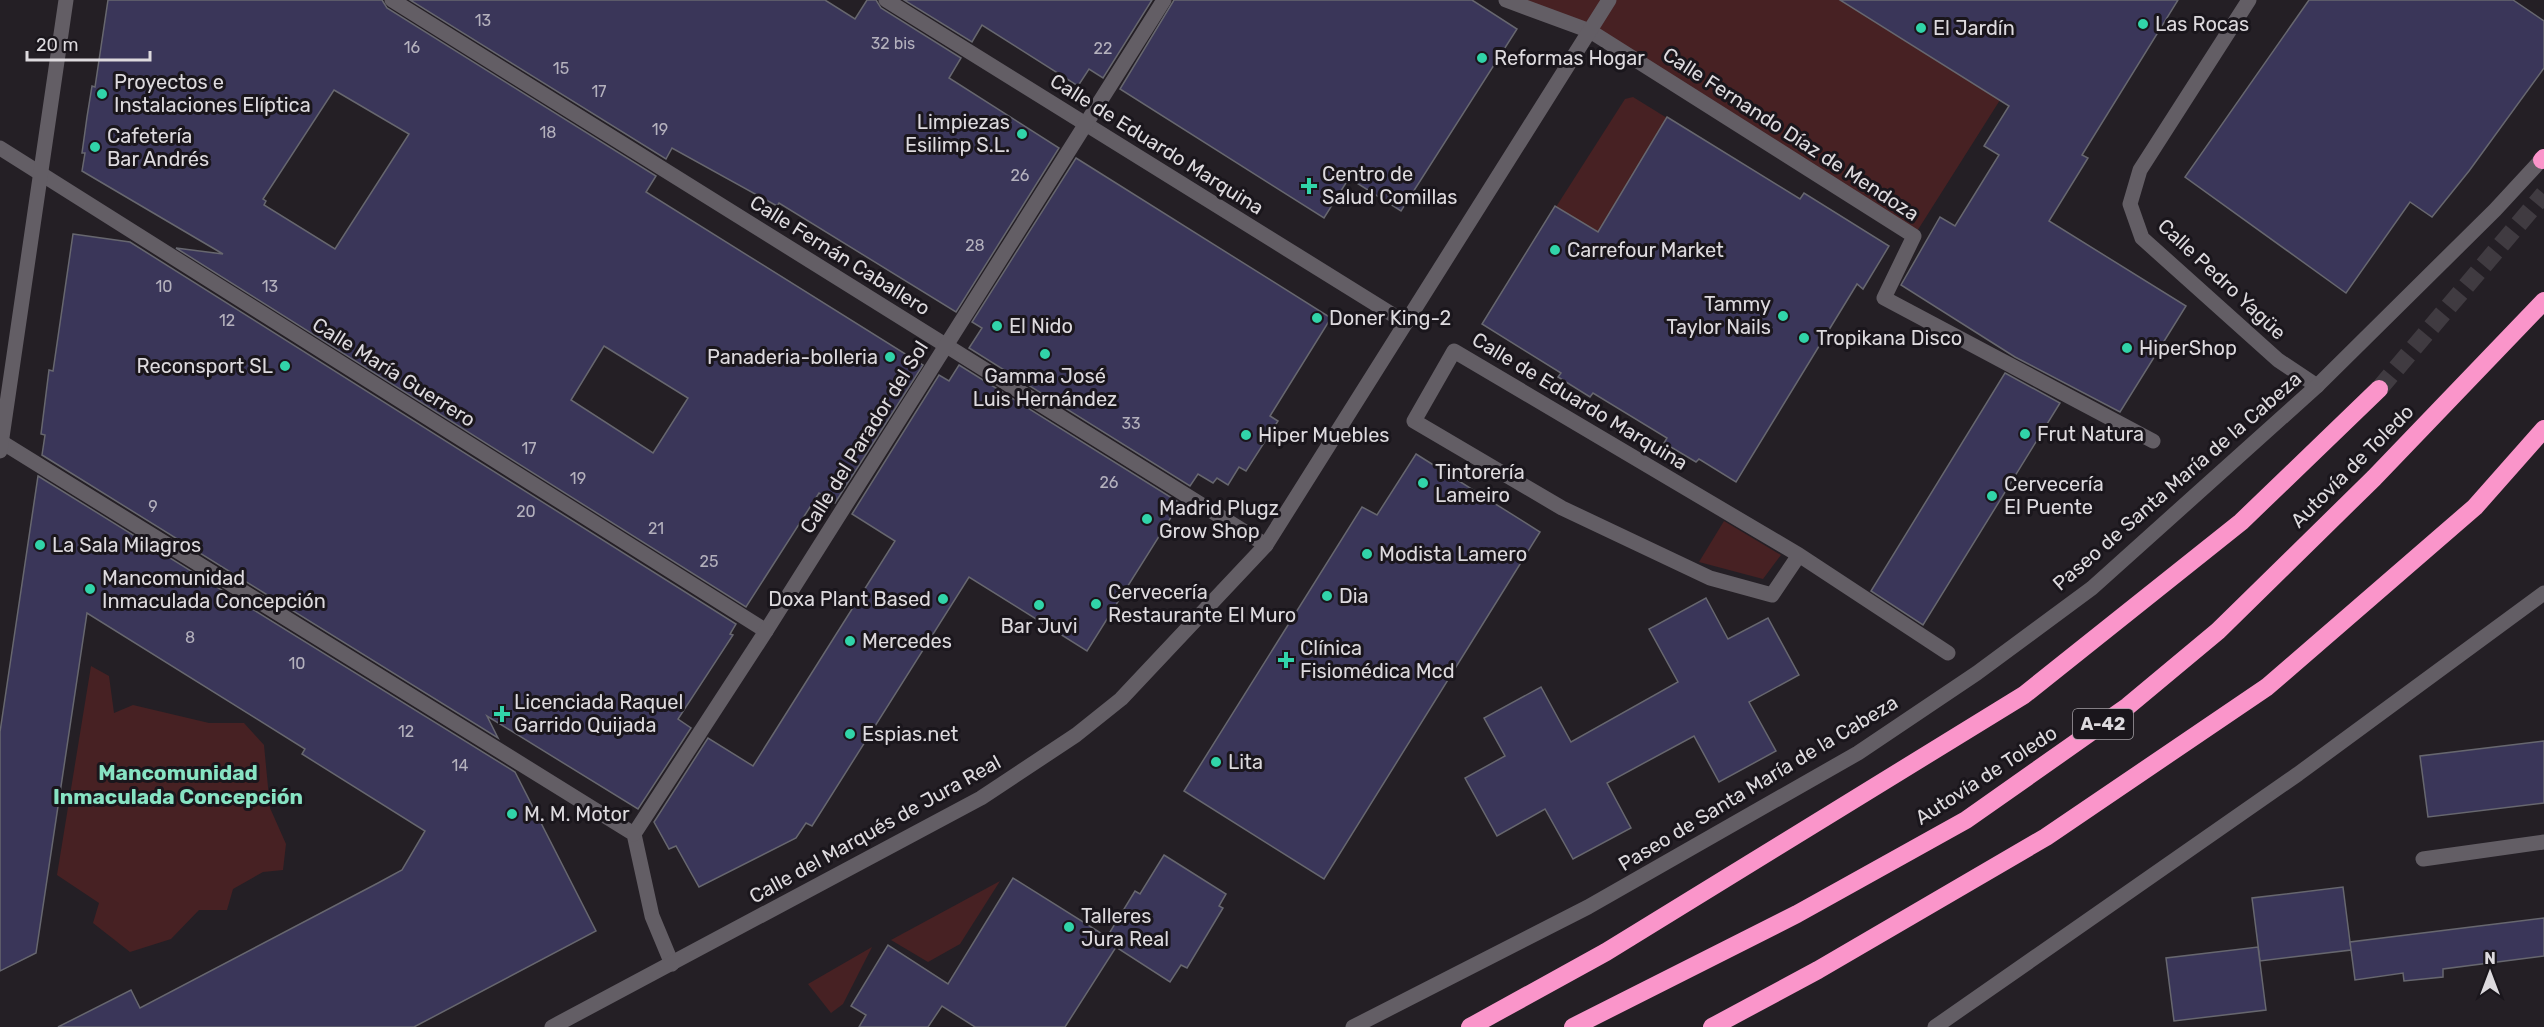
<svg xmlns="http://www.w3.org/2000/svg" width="2544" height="1027" font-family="Rubik,sans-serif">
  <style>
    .green { fill: #472123 }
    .building { fill: #3a3659; stroke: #67676f; stroke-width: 1.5; fill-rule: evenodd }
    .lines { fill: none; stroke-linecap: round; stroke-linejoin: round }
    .highway-tunnel { stroke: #403b41; stroke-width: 18; stroke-dasharray: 18 9; stroke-linecap: butt }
    .minor { stroke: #635e65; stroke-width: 15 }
    .highway { stroke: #fa95ca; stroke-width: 18 }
    .poi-dot { fill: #31d4a9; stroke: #1a161c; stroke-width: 2 }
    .labels { text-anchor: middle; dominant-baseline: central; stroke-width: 6; stroke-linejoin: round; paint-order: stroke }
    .number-label { font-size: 16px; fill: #b4b1bd }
    .shield { fill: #1a161c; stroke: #a29fa4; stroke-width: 1.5 }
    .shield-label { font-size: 18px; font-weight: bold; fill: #dddade }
    .poi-label { font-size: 20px; fill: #dddade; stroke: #1a161c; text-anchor: start }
    .street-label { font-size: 20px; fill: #dddade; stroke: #1a161c }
    .neighbourhood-label { font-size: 21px; font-weight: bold; fill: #87e3c3; stroke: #1a161c }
  </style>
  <rect width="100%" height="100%" fill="#241f25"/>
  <g class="green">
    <polygon points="1506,0 1841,0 2000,100 1914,236 1590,31"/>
    <polygon points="1633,97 1667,118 1598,233 1556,207 1625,99"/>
    <polygon points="1724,521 1781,555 1763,579 1699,562"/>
    <polygon points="91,666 109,676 114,713 133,705 209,723 244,723 264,745 270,808 286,844 283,870 263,872 233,889 227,910 199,910 171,939 130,952 93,923 99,903 57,875"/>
    <polygon points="1000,881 960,944 928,962 891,940"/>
    <polygon points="872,947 843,1004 831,1013 808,984"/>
  </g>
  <g class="building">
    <path d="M 108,0 L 382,0 L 387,8 L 656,176 L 646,192 L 923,365 L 835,503 L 819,493 L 746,607 L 176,248 L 223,254 L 82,171 L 85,153 L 82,153 L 87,117 L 92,86 L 95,87 ZM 334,90 L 409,134 L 335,249 L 264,205 L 266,201 L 263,199 ZM 604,346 L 688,398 L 653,453 L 571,400 Z"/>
    <polygon points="410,0 825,0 855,19 867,0 876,0 881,8 961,58 949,78 1059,148 956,312 779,203 777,206 672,148 666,159"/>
    <polygon points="904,0 1152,0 1103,78 1089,69 1078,86 982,25 972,42"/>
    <polygon points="1174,0 1472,0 1517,29 1401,211 1349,178 1324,218 1120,89"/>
    <polygon points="1840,0 2178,0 2082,155 2088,158 2049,221 2186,306 2120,412 2015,357 1901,285 1940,217 1955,226 1999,155 1984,146 2009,106"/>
    <polygon points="2309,0 2513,0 2544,21 2544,68 2469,171 2432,217 2410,202 2346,293 2185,177"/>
    <polygon points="1667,117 1800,199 1804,193 1889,246 1863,289 1857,284 1736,482 1699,459 1696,462 1664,443 1667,438 1593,393 1590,397 1558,377 1561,373 1482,324 1555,206 1598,232"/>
    <polygon points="1076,158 1331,318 1270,416 1278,421 1246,471 1239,467 1228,485 1217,478 1213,483 1198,474 1190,486 969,348 982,328 972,322"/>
    <polygon points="73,234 130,242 736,624 730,634 733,635 678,719 691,728 638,809 487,716 498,738 42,455 45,435 41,434 49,370 53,371"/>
    <polygon points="959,365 1180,503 1087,651 969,577 812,826 806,823 796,838 699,887 676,846 669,849 654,822 708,738 753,766 895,541 852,514 939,375 949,381"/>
    <polygon points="2005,373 2060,403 1923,625 1871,591"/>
    <polygon points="1416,454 1540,532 1324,879 1184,791 1362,507 1377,515"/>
    <polygon points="38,476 515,772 596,931 414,1027 58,1027 131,990 140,1008 378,883 402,870 425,831 302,754 305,749 87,613 36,953 0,971 0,732"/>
    <polygon points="1706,598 1728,639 1768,618 1799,675 1749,702 1776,751 1719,782 1694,736 1607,783 1631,828 1573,859 1545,809 1497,836 1465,778 1505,756 1484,718 1541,687 1571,742 1678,682 1649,629"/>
    <polygon points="2544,741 2544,803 2428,817 2420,756"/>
    <polygon points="1164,855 1226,894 1219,906 1223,908 1187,968 1181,965 1170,982 1116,947 1065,1027 975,1027 942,1006 928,1027 859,1027 866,1015 851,1006 888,945 948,984 1013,878 1107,937 1135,891 1140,894"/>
    <polygon points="2343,887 2351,950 2260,961 2252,898"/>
    <polygon points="2544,918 2544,956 2443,969 2443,977 2404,981 2403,973 2355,980 2350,942"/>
    <polygon points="2258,947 2266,1010 2174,1021 2166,958"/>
  </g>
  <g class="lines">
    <polyline class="highway-tunnel" points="2379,389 2544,194"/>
    <g class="minor">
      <polyline points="392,0 1266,545"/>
      <polyline points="886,0 1406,323"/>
      <polyline points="1506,0 1590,31 1914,236 1884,298 2153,441"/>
      <polyline points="2249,0 2140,170 2130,204 2142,238 2278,360 2317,386"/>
      <polyline points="0,148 766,631"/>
      <polyline points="0,441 634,834 652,916 672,964"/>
      <polyline points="0,451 66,0"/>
      <polyline points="1799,555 1772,595 1710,578 1562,508 1414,421 1454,351 1799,555 1948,653"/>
      <polyline points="634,834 766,631 1164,0"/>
      <polyline points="2423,859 2544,842"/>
      <polyline points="552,1027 981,798 1076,735 1121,699 1266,545 1609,0"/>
      <polyline points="1353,1027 1588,907 1858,753 1977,673 2092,588 2317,386 2495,210 2544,157"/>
      <polyline points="1935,1027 2298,774 2544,593"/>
    </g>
    <g class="highway">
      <polyline points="2542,160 2544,158"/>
      <polyline points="1470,1027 1606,952 2024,695 2241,522 2379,389"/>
      <polyline points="1573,1027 1797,914 1966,820 2128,706 2218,631 2374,478 2544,301"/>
      <polyline points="1712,1027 1818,970 2046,837 2267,687 2475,507 2544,429"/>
    </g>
  </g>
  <g class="poi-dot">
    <circle cx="2143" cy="24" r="6"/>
    <circle cx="1921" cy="28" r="6"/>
    <circle cx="1482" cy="58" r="6"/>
    <circle cx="102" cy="94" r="6"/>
    <circle cx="1022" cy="134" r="6"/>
    <circle cx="95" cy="147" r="6"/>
    <path d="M1306 177h6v6h6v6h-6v6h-6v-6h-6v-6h6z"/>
    <circle cx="1555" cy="250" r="6"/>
    <circle cx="1783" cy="316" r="6"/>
    <circle cx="1317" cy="318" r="6"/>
    <circle cx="997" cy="326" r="6"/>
    <circle cx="1804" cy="338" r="6"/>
    <circle cx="2127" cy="348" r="6"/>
    <circle cx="1045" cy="354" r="6"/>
    <circle cx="890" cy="357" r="6"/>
    <circle cx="285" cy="366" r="6"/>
    <circle cx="2025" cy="434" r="6"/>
    <circle cx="1246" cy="435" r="6"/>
    <circle cx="1423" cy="483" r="6"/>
    <circle cx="1992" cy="496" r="6"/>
    <circle cx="1147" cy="519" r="6"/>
    <circle cx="40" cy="545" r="6"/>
    <circle cx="1367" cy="554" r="6"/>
    <circle cx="90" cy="589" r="6"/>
    <circle cx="1327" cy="596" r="6"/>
    <circle cx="943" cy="599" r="6"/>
    <circle cx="1096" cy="604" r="6"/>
    <circle cx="1039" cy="605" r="6"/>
    <circle cx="850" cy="641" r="6"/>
    <path d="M1283 651h6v6h6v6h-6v6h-6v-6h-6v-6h6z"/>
    <path d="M499 705h6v6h6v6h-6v6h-6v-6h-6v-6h6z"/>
    <circle cx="850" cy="734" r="6"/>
    <circle cx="1216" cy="762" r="6"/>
    <circle cx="512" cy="814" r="6"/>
    <circle cx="1069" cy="927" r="6"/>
  </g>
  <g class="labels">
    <g class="number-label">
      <text x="483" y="20">13</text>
      <text x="893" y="43">32 bis</text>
      <text x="412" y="47">16</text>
      <text x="1103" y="48">22</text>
      <text x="561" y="68">15</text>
      <text x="599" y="91">17</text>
      <text x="660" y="129">19</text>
      <text x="548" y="132">18</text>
      <text x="1020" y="175">26</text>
      <text x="975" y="245">28</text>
      <text x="164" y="286">10</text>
      <text x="270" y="286">13</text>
      <text x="227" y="320">12</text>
      <text x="1131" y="423">33</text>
      <text x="529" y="448">17</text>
      <text x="578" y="478">19</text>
      <text x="1109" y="482">26</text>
      <text x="153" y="506">9</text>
      <text x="526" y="511">20</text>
      <text x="656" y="528">21</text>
      <text x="709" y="561">25</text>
      <text x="190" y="637">8</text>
      <text x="297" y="663">10</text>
      <text x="406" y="731">12</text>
      <text x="460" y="765">14</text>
    </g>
    <rect class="shield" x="2073" y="709" width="60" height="30" rx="4.5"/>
    <g class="shield-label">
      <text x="2103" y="724">A-42</text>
    </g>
    <g class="poi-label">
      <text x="2155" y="24">Las Rocas</text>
      <text x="1933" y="28">El Jardín</text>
      <text x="1494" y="58">Reformas Hogar</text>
      <text x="114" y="82">Proyectos e<tspan x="114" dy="23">Instalaciones Elíptica</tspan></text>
      <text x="1010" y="122" text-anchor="end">Limpiezas<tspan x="1010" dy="23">Esilimp S.L.</tspan></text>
      <text x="107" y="136">Cafetería<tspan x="107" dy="23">Bar Andrés</tspan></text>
      <text x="1322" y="174">Centro de<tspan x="1322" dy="23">Salud Comillas</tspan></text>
      <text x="1567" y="250">Carrefour Market</text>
      <text x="1771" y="304" text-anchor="end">Tammy<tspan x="1771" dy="23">Taylor Nails</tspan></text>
      <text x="1329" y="318">Doner King-2</text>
      <text x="1009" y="326">El Nido</text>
      <text x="1816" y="338">Tropikana Disco</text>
      <text x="2139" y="348">HiperShop</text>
      <text x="878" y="357" text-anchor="end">Panaderia-bolleria</text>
      <text x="273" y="366" text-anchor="end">Reconsport SL</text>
      <text x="1045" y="376" text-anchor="middle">Gamma José<tspan x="1045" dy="23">Luis Hernández</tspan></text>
      <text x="2037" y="434">Frut Natura</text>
      <text x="1258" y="435">Hiper Muebles</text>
      <text x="1435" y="472">Tintorería<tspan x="1435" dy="23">Lameiro</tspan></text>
      <text x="2004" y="484">Cervecería<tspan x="2004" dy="23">El Puente</tspan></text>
      <text x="1159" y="508">Madrid Plugz<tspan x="1159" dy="23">Grow Shop</tspan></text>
      <text x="52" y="545">La Sala Milagros</text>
      <text x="1379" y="554">Modista Lamero</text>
      <text x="102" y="578">Mancomunidad<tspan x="102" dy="23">Inmaculada Concepción</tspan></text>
      <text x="1108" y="592">Cervecería<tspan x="1108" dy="23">Restaurante El Muro</tspan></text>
      <text x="1339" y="596">Dia</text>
      <text x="931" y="599" text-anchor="end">Doxa Plant Based</text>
      <text x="1039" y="626" text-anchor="middle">Bar Juvi</text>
      <text x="862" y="641">Mercedes</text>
      <text x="1300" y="648">Clínica<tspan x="1300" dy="23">Fisiomédica Mcd</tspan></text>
      <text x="514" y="702">Licenciada Raquel<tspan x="514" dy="23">Garrido Quijada</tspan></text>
      <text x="862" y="734">Espias.net</text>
      <text x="1228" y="762">Lita</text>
      <text x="524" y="814">M. M. Motor</text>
      <text x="1081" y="916">Talleres<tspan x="1081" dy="23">Jura Real</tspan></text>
    </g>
    <g class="street-label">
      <text transform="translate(1791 134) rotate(33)">Calle Fernando Díaz de Mendoza</text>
      <text transform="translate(1157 144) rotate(32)">Calle de Eduardo Marquina</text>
      <text transform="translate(840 255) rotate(32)">Calle Fernán Caballero</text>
      <text transform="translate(2222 279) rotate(43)">Calle Pedro Yagüe</text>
      <text transform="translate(394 372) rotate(32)">Calle María Guerrero</text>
      <text transform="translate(1580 401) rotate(31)">Calle de Eduardo Marquina</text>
      <text transform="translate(864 437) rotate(-58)">Calle del Parador del Sol</text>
      <text transform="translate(2352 466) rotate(-45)">Autovía de Toledo</text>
      <text transform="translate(2177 481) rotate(-41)">Paseo de Santa María de la Cabeza</text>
      <text transform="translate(1986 775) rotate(-33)">Autovía de Toledo</text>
      <text transform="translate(1758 783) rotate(-31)">Paseo de Santa María de la Cabeza</text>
      <text transform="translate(875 829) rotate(-29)">Calle del Marqués de Jura Real</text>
    </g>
    <g class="neighbourhood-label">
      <text x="178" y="772">Mancomunidad<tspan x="178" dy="24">Inmaculada Concepción</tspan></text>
    </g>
  </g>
  <g transform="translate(2490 973)" stroke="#1a161c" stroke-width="4.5" paint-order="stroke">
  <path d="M0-4.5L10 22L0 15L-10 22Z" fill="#dddade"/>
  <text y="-9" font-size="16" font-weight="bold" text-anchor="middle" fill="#dddade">N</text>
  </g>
  <path d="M27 51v9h123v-9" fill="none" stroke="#dddade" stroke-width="3"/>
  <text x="36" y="51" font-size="18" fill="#dddade" stroke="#1a161c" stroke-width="4.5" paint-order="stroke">20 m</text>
</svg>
